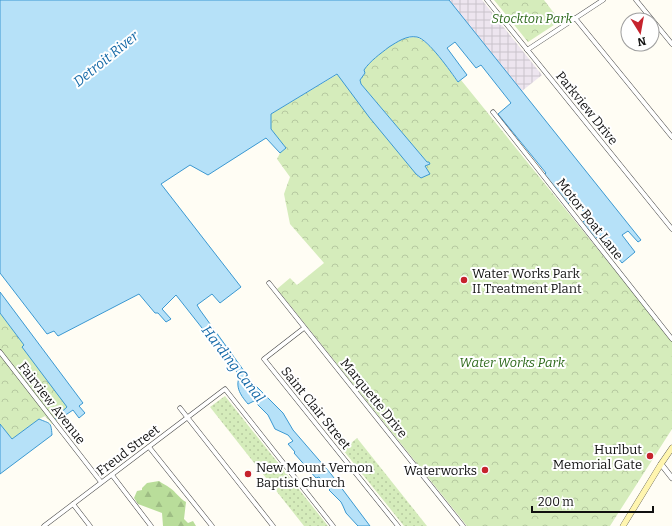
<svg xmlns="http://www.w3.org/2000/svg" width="672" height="526" font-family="Bitter,serif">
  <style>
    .industrial { fill: url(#industrial-grid) }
    .grass { fill: url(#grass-dots) }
    .forest { fill: url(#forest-firs) }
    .park { fill: url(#park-crowns) }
    .water { fill: #b6e1f8; stroke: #3b98d1 }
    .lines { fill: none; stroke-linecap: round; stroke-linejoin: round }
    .minor-casing { stroke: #434343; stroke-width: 5 }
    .tertiary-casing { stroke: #434343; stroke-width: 6 }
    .secondary-casing { stroke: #323232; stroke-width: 6 }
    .minor { stroke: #fff; stroke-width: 4 }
    .tertiary { stroke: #fff; stroke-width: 5 }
    .secondary { stroke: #fff5af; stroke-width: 5.5 }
    .poi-dot { fill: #c6232d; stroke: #fff; stroke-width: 1.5 }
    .labels { text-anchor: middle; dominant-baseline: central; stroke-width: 4; stroke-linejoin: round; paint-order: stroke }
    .park-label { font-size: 13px; font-style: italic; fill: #2f6b1d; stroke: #fff }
    .street-label { font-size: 13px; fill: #101010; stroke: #fff }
    .poi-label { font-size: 13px; fill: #101010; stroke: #fff; text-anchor: start }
    .water-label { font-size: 14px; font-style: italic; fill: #1469a7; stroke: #fff }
  </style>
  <defs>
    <pattern id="industrial-grid" width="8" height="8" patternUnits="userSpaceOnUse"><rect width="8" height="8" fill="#ede5ef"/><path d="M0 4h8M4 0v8" fill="none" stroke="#cac3cc"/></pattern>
    <pattern id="grass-dots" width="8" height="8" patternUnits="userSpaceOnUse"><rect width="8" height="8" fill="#d5ecbb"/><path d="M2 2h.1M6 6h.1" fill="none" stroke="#b6c9a0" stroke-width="1.8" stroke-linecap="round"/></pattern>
    <pattern id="forest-firs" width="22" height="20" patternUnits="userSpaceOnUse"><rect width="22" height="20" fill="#b9dd9a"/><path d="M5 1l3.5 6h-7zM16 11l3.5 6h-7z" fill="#9ebd84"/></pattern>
    <pattern id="park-crowns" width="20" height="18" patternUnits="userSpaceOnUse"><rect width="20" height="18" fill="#d5ecbb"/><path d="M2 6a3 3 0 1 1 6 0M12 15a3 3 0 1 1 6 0" fill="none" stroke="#b6c9a0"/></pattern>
  </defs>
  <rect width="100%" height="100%" fill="#fffdf4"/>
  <polygon class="industrial" points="449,0 482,0 542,75 522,91"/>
  <g class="grass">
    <polygon points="225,396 328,526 304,526 210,407"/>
    <polygon points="357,438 427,526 404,526 343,450"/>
  </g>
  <path class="forest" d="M 159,481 C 163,484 166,485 170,488 C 176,492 179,498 186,502 L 184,519 L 188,523 L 193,521 L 196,526 L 163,526 L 162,513 L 138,504 L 134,498 L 137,491 L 142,490 L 142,488 L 147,483 Z"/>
  <g class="park">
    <polygon points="494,0 544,0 560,21 528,42"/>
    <path d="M 414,37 C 429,38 449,70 458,82 L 461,80 L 672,341 L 672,429 L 610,526 L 467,526 L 277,289 L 290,278 L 297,285 L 324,263 L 290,224 L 284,194 L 290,177 L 277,159 L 280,153 L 286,148 L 271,129 L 271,114 L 338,74 L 370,117 L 419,177 L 427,162 L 361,84 L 360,80 L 365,73 L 364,70 C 369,62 393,42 401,39 C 405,38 410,38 414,37 Z"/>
    <polygon points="0,313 24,345 22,347 68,407 56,418 58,420 52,424 45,416 39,419 12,439 0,424"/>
  </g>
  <g class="water">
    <path d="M 0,0 L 449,0 L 641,240 L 638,242 L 628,231 L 622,235 L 635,252 L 622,263 L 600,235 L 595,239 L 582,223 L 588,217 L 573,199 L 567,205 L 543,176 L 546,173 L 498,114 L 511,103 L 481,65 L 476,68 L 455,42 L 447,48 L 467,75 L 458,82 C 451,72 428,39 417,37 C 407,35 397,42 389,47 C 380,54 370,61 364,70 L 365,73 L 360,80 L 361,84 L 427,162 L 429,162 L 430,164 L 425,166 L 430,174 L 421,178 L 416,174 L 369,117 L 337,74 L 271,114 L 271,129 L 286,148 L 280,153 L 266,138 L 208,175 L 190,165 L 161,184 L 241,287 L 220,303 L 212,294 L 197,305 L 200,310 L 252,382 L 283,413 L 293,430 L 331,474 L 370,526 L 358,526 L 346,513 L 343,506 L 341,502 L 329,490 L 330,489 L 319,477 L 316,478 L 294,453 L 295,452 L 288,444 L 293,441 L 288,435 L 275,429 L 268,415 L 254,401 L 248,404 C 242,397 234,387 240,376 L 205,332 L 205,334 L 203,335 L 202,328 L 176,295 L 162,309 L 171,319 L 166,322 L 158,313 L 155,313 L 139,294 L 58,336 L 54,331 L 47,334 L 0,273 Z"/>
    <polygon points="0,292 83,403 79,406 85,413 79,418 73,410 58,420 55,418 67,407 22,347 24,345 0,313"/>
    <path d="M 39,419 C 50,424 51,421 52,435 L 0,474 L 0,424 L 12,439 Z"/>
  </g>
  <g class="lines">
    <g class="minor-casing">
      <g id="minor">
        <polyline points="487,0 672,229"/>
        <polyline points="636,0 672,44"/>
        <polyline points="575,18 672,137"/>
        <polyline points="527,50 603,0"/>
        <polyline points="493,112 672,339"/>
        <polyline points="269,283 463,526"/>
        <polyline points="304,328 264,359 398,526"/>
        <polyline points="0,352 101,482"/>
        <polyline points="180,408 273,526"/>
        <polyline points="149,447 212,526"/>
        <polyline points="112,475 151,526"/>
        <polyline points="73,504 90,526"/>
        <polyline points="44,526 225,389 333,526"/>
      </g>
    </g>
    <g class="tertiary-casing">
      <polyline id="tertiary" points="661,464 672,478"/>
    </g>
    <g class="secondary-casing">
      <polyline id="secondary" points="623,526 661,464 672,448"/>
    </g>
    <use href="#minor" class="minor"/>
    <use href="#tertiary" class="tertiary"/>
    <use href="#secondary" class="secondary"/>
  </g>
  <g class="poi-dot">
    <circle cx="464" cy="280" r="4"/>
    <circle cx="650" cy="456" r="4"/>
    <circle cx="485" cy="470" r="4"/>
    <circle cx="248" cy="474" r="4"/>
  </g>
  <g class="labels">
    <g class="park-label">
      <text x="532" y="18">Stockton Park</text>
      <text x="512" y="362">Water Works Park</text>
    </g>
    <g class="street-label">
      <text transform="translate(587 108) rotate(51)">Parkview Drive</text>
      <text transform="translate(590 219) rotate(52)">Motor Boat Lane</text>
      <text transform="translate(374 398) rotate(51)">Marquette Drive</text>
      <text transform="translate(52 403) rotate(52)">Fairview Avenue</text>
      <text transform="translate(316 408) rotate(51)">Saint Clair Street</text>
      <text transform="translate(128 450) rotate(-37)">Freud Street</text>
    </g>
    <g class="poi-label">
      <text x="472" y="273">Water Works Park<tspan x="472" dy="15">II Treatment Plant</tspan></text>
      <text x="642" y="449" text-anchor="end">Hurlbut<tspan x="642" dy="15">Memorial Gate</tspan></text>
      <text x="256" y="467">New Mount Vernon<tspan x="256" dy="15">Baptist Church</tspan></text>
      <text x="477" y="470" text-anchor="end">Waterworks</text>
    </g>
    <g class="water-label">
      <text transform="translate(106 59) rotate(-39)">Detroit River</text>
      <text transform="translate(233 364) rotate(52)">Harding Canal</text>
    </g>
  </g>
  <g transform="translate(640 32) rotate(169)"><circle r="19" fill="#ffffff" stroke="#9f9f9f"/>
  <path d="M0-3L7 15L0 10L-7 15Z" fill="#c6232d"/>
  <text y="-6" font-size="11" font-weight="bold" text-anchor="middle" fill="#101010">N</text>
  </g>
  <path d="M532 506v6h121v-6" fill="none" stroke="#101010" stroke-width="2"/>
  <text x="538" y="506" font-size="12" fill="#101010" stroke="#ffffff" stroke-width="3" paint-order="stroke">200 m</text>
</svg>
